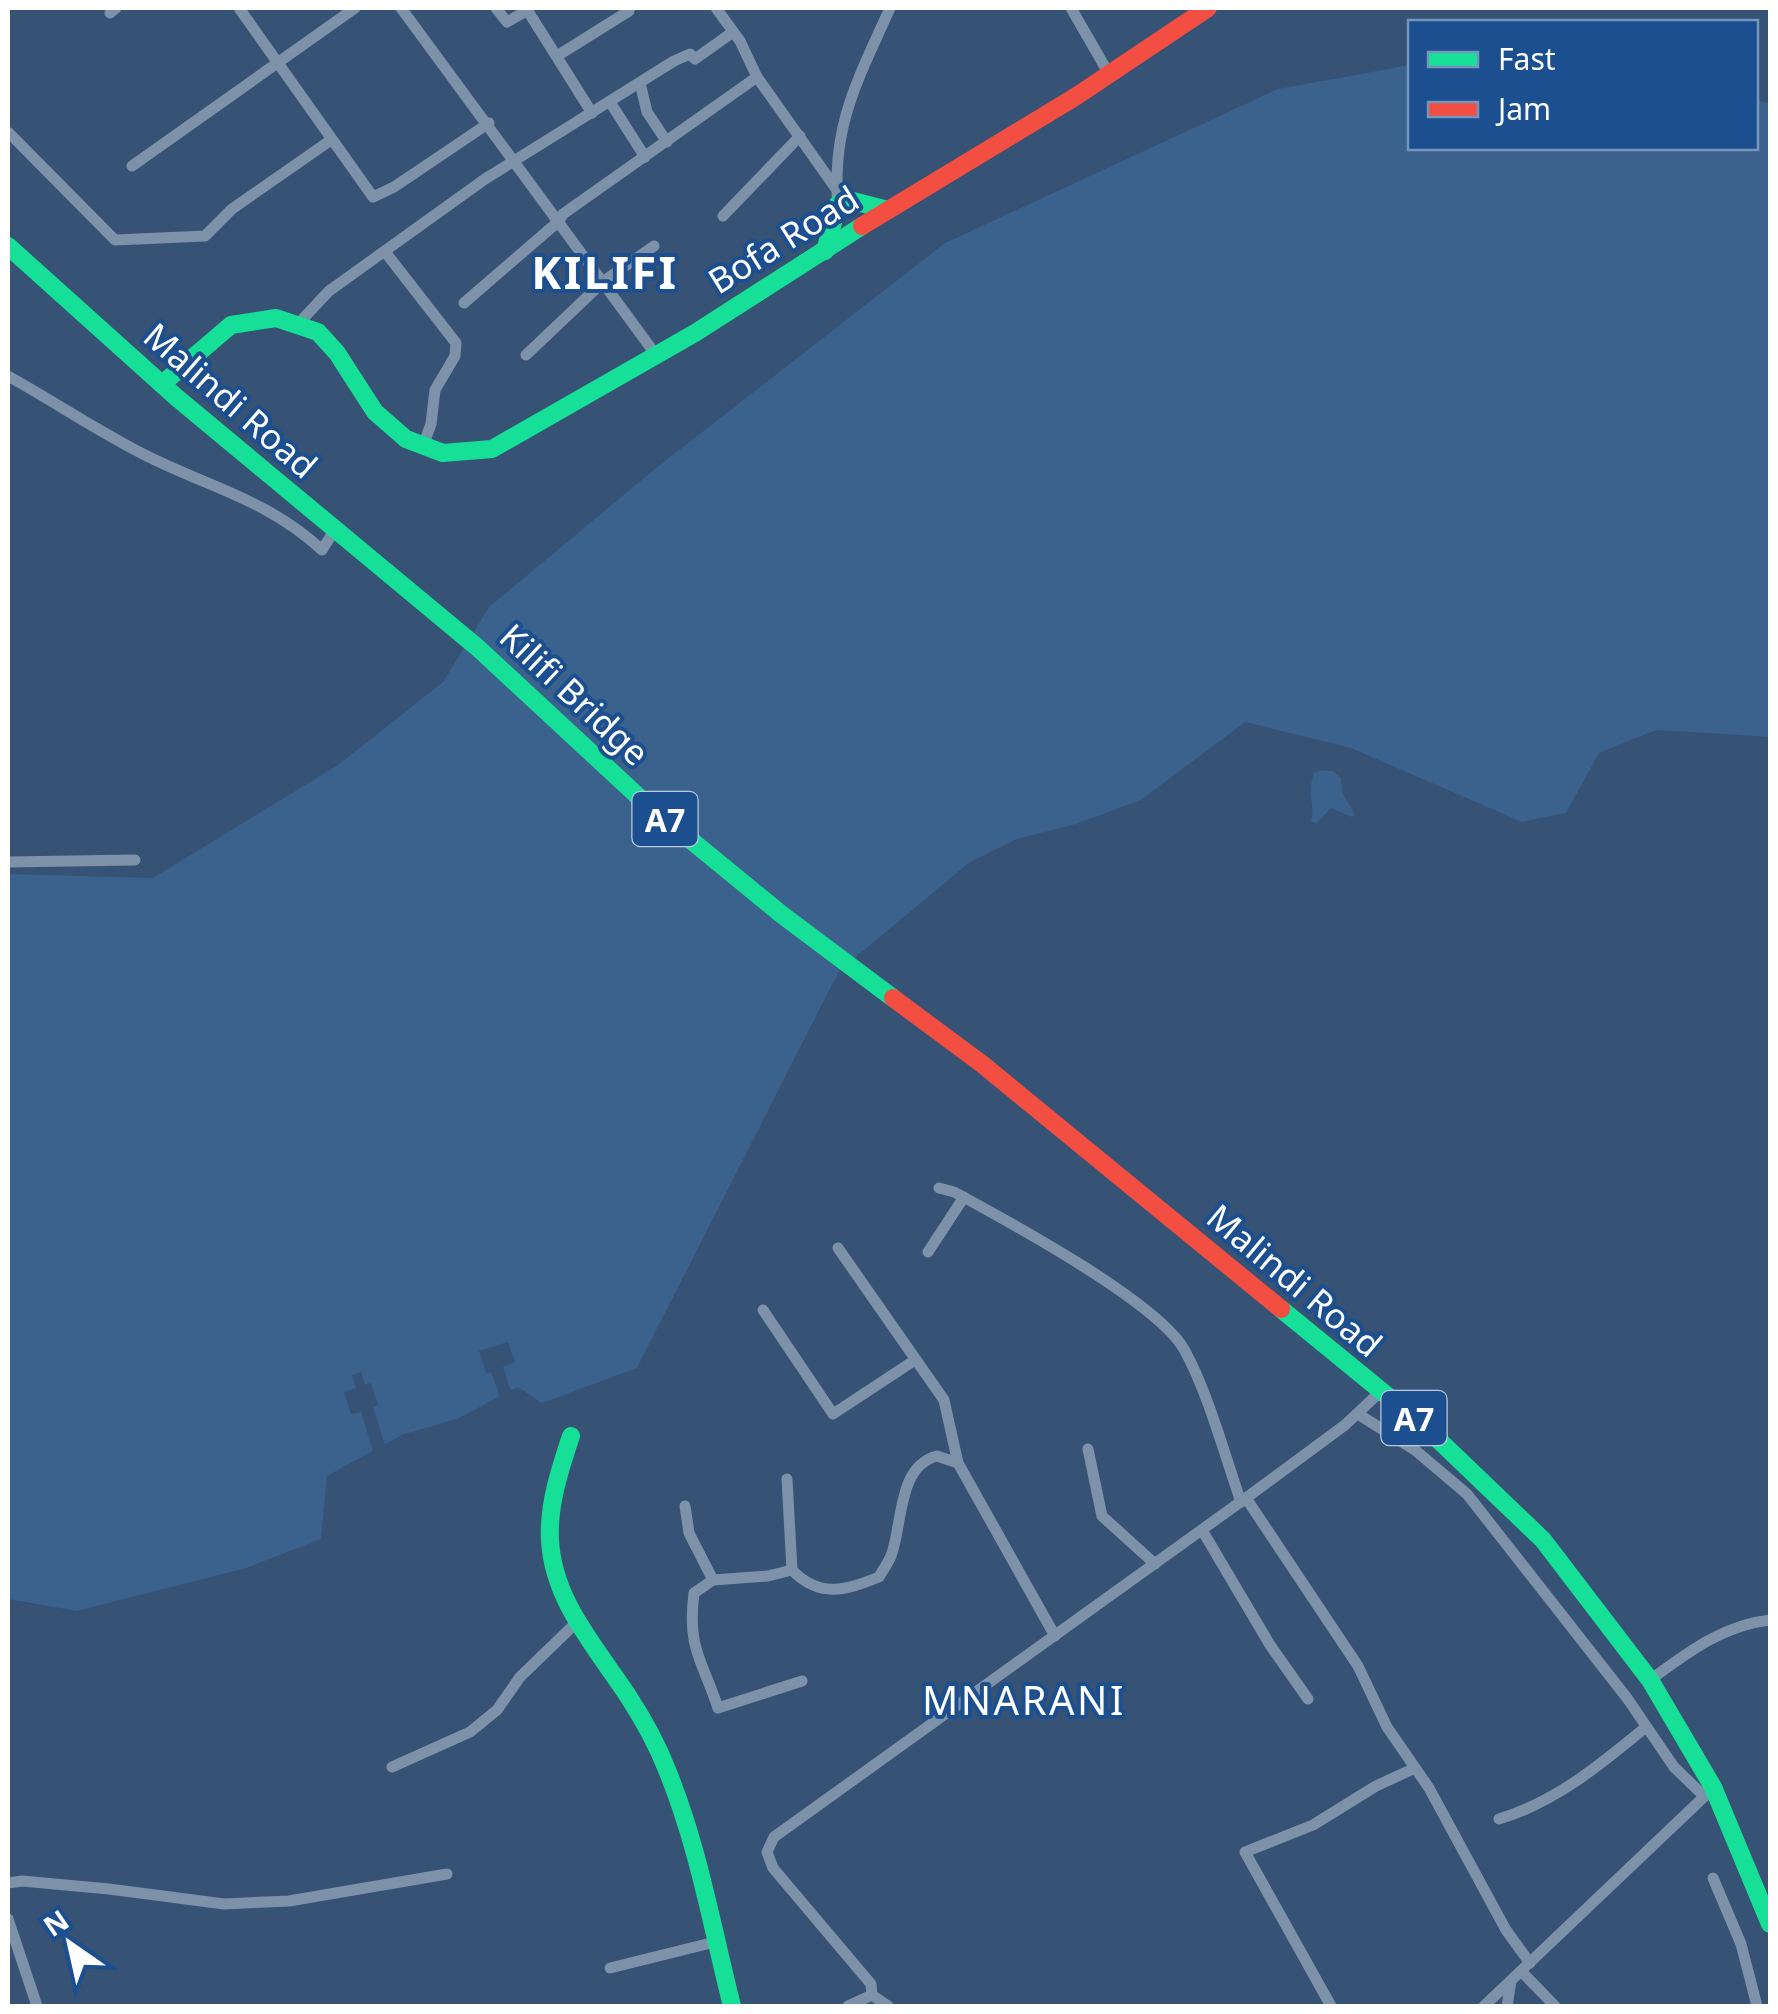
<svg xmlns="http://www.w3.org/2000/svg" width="1778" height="2014" font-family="'Noto Sans',sans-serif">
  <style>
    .water { fill: #3b618d }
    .pier { fill: #365274 }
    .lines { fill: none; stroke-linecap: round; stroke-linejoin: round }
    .street { stroke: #7d92a8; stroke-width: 11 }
    .fast { stroke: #16e098; stroke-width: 18 }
    .jam { stroke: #f24e42; stroke-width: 18 }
    .labels { text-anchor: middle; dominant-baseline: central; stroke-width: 8; stroke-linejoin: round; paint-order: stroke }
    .shield { fill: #1b4f8f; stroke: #bbcadd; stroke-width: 2.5 }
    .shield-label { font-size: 32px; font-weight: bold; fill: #fff }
    .street-label { font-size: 35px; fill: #fff; stroke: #1b4f8f }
    .quarter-label { font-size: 40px; letter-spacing: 2.5px; fill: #fff; stroke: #1b4f8f }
    .district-label { font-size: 45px; font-weight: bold; letter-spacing: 2.5px; fill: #fff; stroke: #1b4f8f }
  </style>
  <rect width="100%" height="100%" fill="#365274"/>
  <g class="water">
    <polygon points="1410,65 1410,148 1756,148 1756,100 1770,103 1770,737 1656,730 1599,753 1566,813 1522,822 1351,748 1245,722 1141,800 1076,824 1017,839 970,862 839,971 637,1368 542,1403 518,1387 459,1418 402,1435 327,1476 321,1539 246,1568 77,1611 8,1599 8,874 153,878 338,765 443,682 489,607 656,468 945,243 1278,89"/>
    <path d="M 1322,770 L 1333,771 L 1341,778 L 1342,792 L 1355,815 L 1352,817 L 1331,808 L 1316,824 L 1311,821 C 1316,806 1306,795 1314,773 Z"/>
  </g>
  <g class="pier">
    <polygon points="508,1342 515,1362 503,1367 512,1395 501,1400 491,1372 486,1373 479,1351"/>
    <polygon points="361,1372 365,1385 371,1383 378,1405 373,1407 386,1448 374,1454 361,1412 351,1414 344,1392 356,1388 352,1375"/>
  </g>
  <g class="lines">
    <g class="street">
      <polyline points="239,8 373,197 394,187 489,123"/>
      <polyline points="401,8 656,355"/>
      <polyline points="496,8 507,22 528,10"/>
      <polyline points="526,8 592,113"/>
      <polyline points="716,8 740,41 757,77 837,190"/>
      <polyline points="1071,8 1109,74"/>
      <polyline points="110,13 116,8"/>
      <polyline points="557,56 629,11"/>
      <polyline points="640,83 647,112 667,142"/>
      <polyline points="610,102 645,157"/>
      <polyline points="8,132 115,240 205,236 232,209 331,140"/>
      <polyline points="132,166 355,8"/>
      <path d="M 838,208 C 831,125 858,80 890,8"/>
      <polyline points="723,216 800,136"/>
      <polyline points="386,253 456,343 455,356 435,390 431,424 423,446"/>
      <polyline points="464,303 559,221 563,214 757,77"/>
      <polyline points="298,324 329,291 485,179 674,61 690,54 695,59 733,32"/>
      <polyline points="526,355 604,281 654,246"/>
      <path d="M 8,376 C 55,402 99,432 147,456 C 211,488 268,500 322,550 L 334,531"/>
      <polyline points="8,862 135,860"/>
      <path d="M 939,1188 L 954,1192 C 1006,1220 1160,1303 1185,1351 C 1208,1393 1225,1456 1241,1502"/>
      <polyline points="838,1248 944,1400 958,1463"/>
      <polyline points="928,1252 964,1197"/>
      <polyline points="763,1310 833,1414 915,1360"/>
      <polyline points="1358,1414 1415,1450 1467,1494 1627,1698 1674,1767 1704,1796"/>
      <polyline points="1088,1449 1102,1516 1155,1564"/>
      <polyline points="787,1479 792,1570"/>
      <polyline points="1246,1498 1358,1666 1387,1727 1429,1788 1506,1930 1530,1963"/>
      <path d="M 685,1506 L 689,1533 L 713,1580 L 768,1576 L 792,1570 C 820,1599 846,1590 879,1577 C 883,1570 888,1563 891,1556 C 903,1525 897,1466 937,1456 L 958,1463 L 1055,1636"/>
      <polyline points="1202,1530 1270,1645 1308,1699"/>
      <path d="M 713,1580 L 694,1593 C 687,1649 702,1659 718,1708 L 802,1681"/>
      <path d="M 1650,1680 C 1687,1653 1723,1625 1770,1620"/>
      <polyline points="392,1767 470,1732 497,1710 520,1677 578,1621"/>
      <path d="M 1499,1819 C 1556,1802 1601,1764 1646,1727"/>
      <polyline points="1713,1878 1741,1944 1757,2006"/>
      <polyline points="8,1883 22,1881 109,1889 224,1904 289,1901 447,1874"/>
      <polyline points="8,1919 37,2006"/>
      <polyline points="610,1968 715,1942"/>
      <polyline points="1521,1971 1555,2006"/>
      <polyline points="872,1995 888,2006"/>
      <polyline points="848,2006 872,1995 871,1984 773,1868 767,1852 774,1837 1246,1498 1345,1425 1380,1392"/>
      <polyline points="1331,2006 1245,1852 1313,1825 1376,1786 1415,1768"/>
      <polyline points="1484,2006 1707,1794"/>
      <polyline points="1507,2006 1511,1981"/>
    </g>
    <g class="fast">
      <polyline points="845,199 888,210"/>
      <polyline points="8,246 176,397 478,648 642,800 781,914 893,998"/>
      <polyline points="825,251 838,204"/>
      <polyline points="162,384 231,325 276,318 318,332 337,353 375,412 406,439 443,453 492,449 695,333 862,226"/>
      <polyline points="1281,1309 1423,1425 1543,1540 1650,1680 1713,1787 1770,1924"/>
      <path d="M 571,1436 C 560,1469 548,1505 550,1540 C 553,1601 596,1647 628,1696 C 643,1719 657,1744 667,1770 C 698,1845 712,1927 732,2006"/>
    </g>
    <g class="jam">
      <polyline points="862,226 1075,97 1208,8"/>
      <polyline points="893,998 982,1064 1281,1309"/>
    </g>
  </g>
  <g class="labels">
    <g class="shield">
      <rect x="632.5" y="792" width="65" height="54" rx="8"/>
      <rect x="1381.5" y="1391" width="65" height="54" rx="8"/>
    </g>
    <g class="shield-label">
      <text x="665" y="819">A7</text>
      <text x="1414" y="1418">A7</text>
    </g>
    <g class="street-label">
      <text transform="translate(783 239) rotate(-32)">Bofa Road</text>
      <text transform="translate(231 400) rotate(41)">Malindi Road</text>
      <text transform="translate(575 694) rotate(43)">Kilifi Bridge</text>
      <text transform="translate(1295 1280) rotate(40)">Malindi Road</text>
    </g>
    <g class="quarter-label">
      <text x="1024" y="1699">MNARANI</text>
    </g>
    <g class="district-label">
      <text x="605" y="271">KILIFI</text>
    </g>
  </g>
  <rect width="1778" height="2014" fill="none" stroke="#ffffff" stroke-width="20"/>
  <rect x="1408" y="20" width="350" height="130" fill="#1b4f8f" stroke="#7695bc" stroke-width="2.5"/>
  <rect x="1428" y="52" width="50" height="15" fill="#16e098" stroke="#7695bc" stroke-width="2.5"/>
  <text x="1498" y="70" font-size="30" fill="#ffffff">Fast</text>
  <rect x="1428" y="102" width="50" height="15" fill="#f24e42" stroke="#7695bc" stroke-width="2.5"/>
  <text x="1498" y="120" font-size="30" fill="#ffffff">Jam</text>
  <g transform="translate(70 1944) rotate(326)" stroke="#1b4f8f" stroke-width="8" paint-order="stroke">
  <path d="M0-8L18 38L0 25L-18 38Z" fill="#ffffff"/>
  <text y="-15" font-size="28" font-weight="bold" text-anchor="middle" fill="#ffffff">N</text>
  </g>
</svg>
